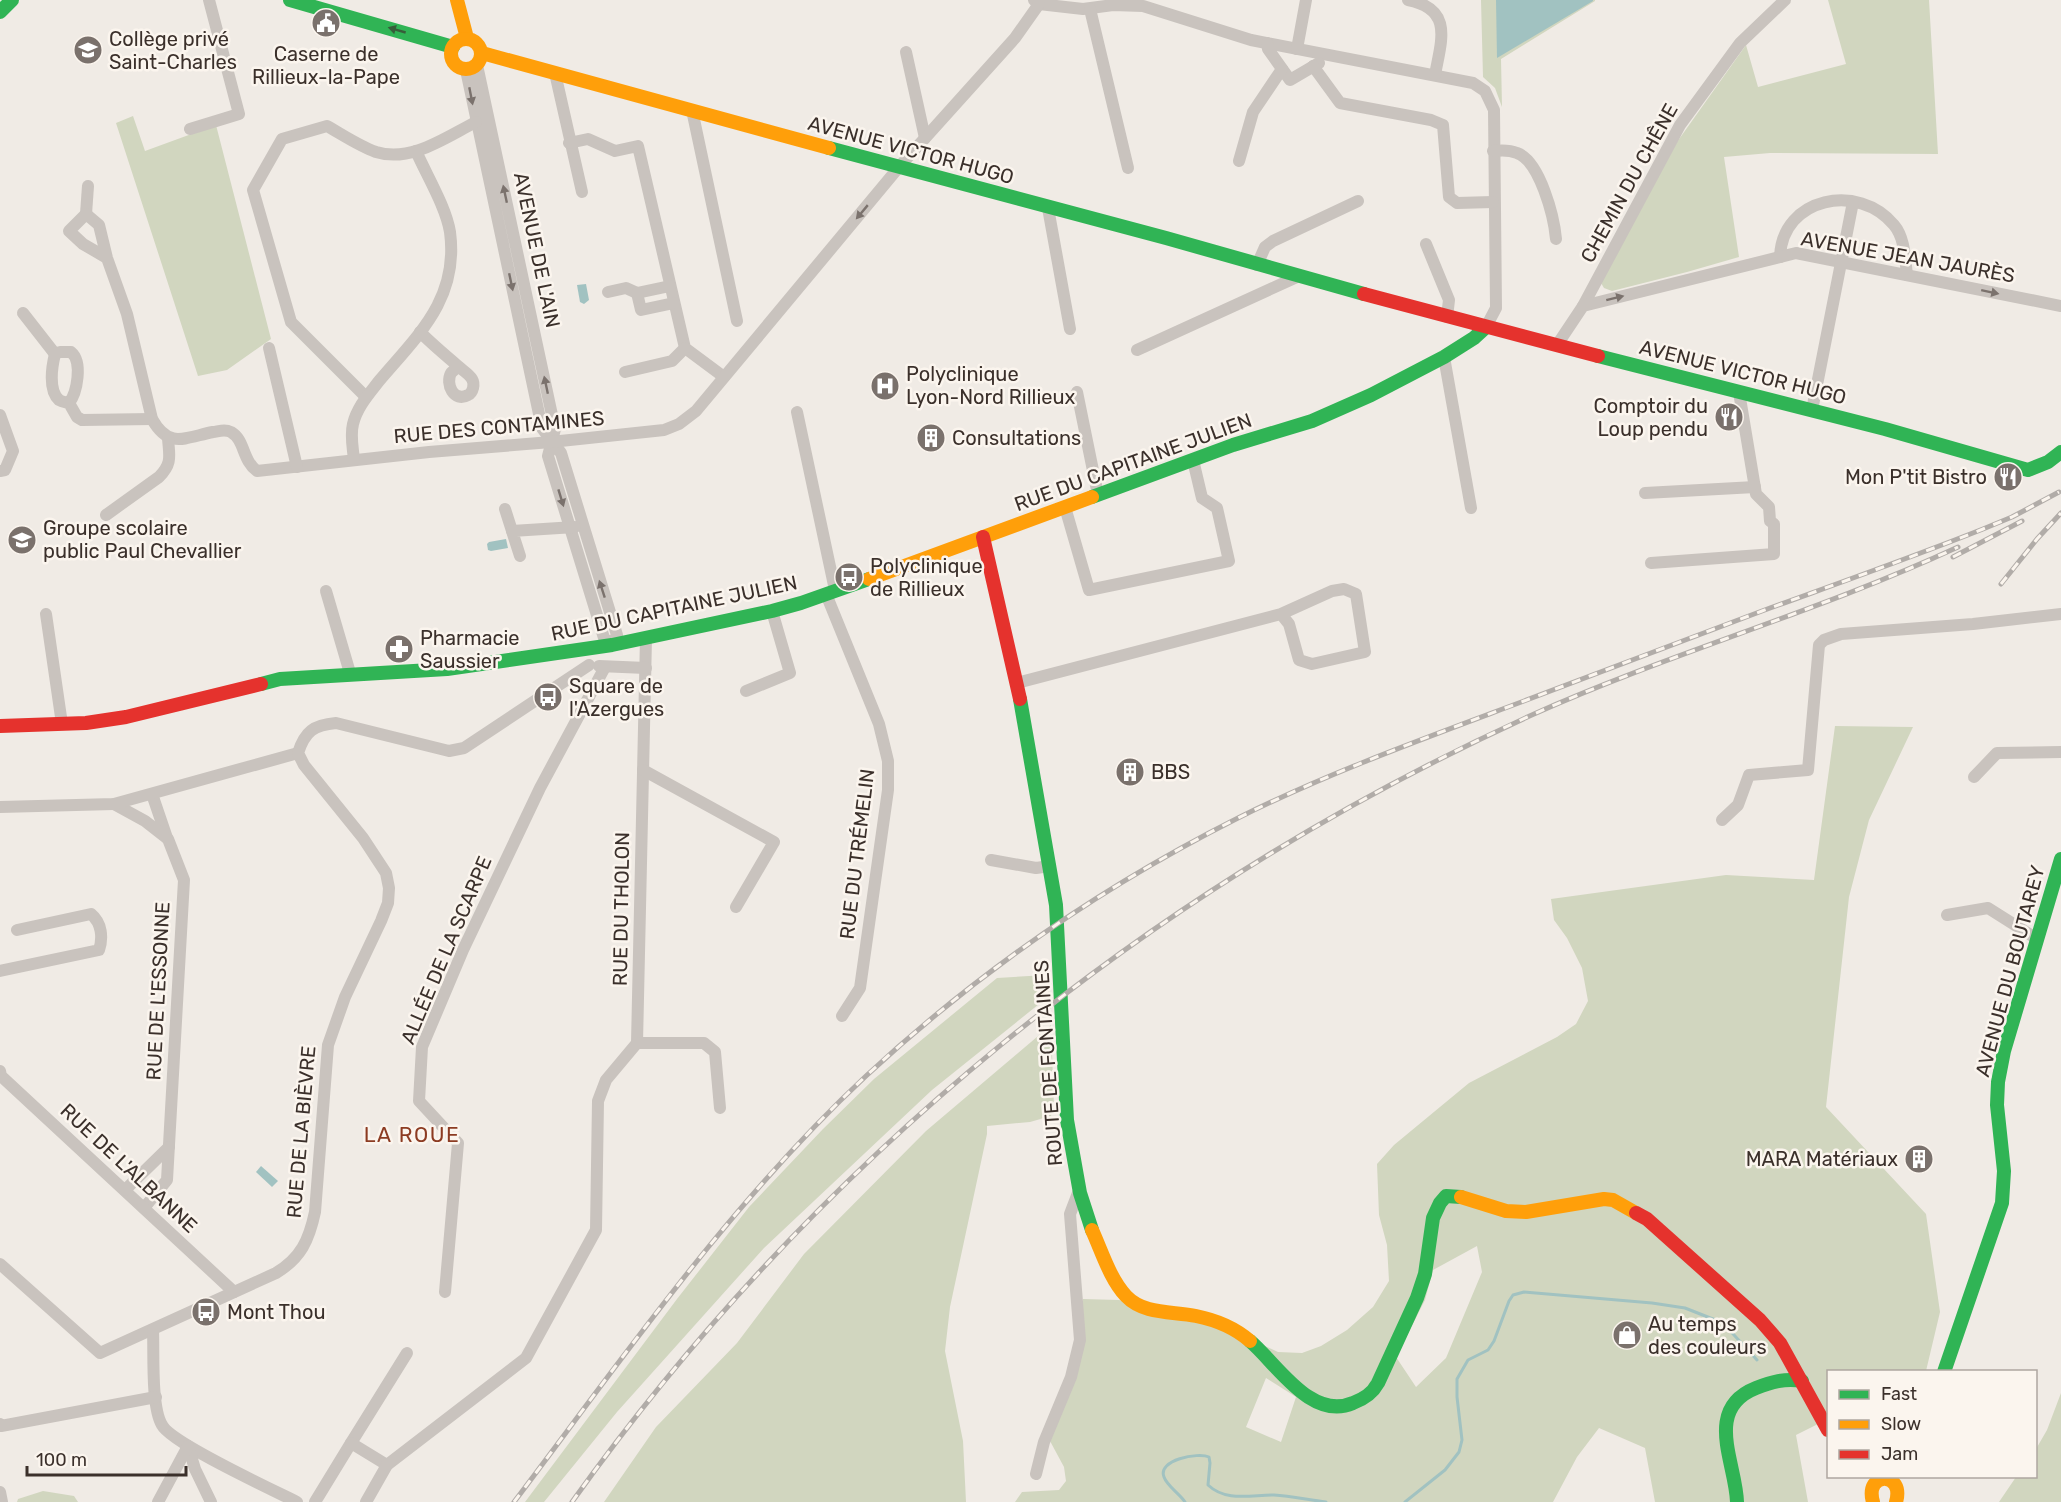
<svg xmlns="http://www.w3.org/2000/svg" width="2061" height="1502" font-family="Rubik,sans-serif">
  <style>
    .green { fill: #d1d6bf; fill-rule: evenodd }
    .water { fill: #a1c2c1 }
    .lines { fill: none; stroke-linecap: round; stroke-linejoin: round }
    .stream { stroke: #a1c2c1; stroke-width: 3 }
    .street { stroke: #c9c3be; stroke-width: 12 }
    .fast { stroke: #30b455; stroke-width: 14 }
    .slow { stroke: #ff9f0a; stroke-width: 14 }
    .jam { stroke: #e5322d; stroke-width: 14 }
    .rail-casing { stroke: #b1aca8; stroke-width: 5 }
    .rail { stroke: #fbf5ee; stroke-width: 3; stroke-dasharray: 9; stroke-linecap: butt }
    .oneway { fill: #375e3a }
    .oneway2 { fill: #7b726d }
    .labels { text-anchor: middle; dominant-baseline: central; stroke-width: 5; stroke-linejoin: round; paint-order: stroke }
    .poi-label { font-size: 20px; fill: #3b302b; stroke: #fbf5ee; text-anchor: start }
    .street-label { font-size: 20px; fill: #3b302b; stroke: #fbf5ee }
    .neighbourhood-label { font-size: 21px; letter-spacing: 1.5px; fill: #8c3b22; stroke: #fbf5ee }
  </style>
  <rect width="100%" height="100%" fill="#f0ebe5"/>
  <g class="green">
    <polygon points="1481,0 1595,0 1595,1 1501,59 1502,107 1495,88 1483,77"/>
    <polygon points="1828,0 1929,0 1938,154 1770,153 1724,157 1739,257 1687,272 1612,291 1604,288 1601,283 1677,142 1746,45 1758,87 1846,64"/>
    <polygon points="133,116 145,151 216,125 271,339 227,370 198,376 116,123"/>
    <path d="M 1835,726 L 1913,727 L 1869,820 L 1849,897 L 1826,1107 L 1926,1214 L 1940,1312 L 1926,1371 L 1828,1372 L 1828,1419 L 1796,1435 L 1808,1502 L 1655,1502 L 1645,1448 L 1599,1428 L 1577,1457 L 1553,1502 L 1015,1502 L 1022,1492 L 1059,1490 L 1066,1481 L 1064,1467 L 1050,1441 L 1071,1386 L 1083,1299 L 1119,1300 L 1233,1331 L 1278,1352 L 1302,1353 L 1321,1346 L 1347,1330 L 1373,1307 L 1389,1281 L 1387,1245 L 1379,1215 L 1377,1164 L 1394,1145 L 1469,1083 L 1557,1037 L 1576,1024 L 1588,1001 L 1582,968 L 1567,938 L 1554,920 L 1551,899 L 1726,875 L 1814,880 ZM 1477,1246 L 1482,1272 L 1446,1358 L 1416,1387 L 1396,1357 L 1425,1300 L 1433,1270 ZM 1266,1378 L 1296,1397 L 1281,1442 L 1246,1427 Z"/>
    <polygon points="1047,975 1049,996 932,1090 764,1248 617,1412 544,1502 525,1502 677,1299 749,1207 823,1129 874,1079 997,978"/>
    <polygon points="1051,1025 1054,1107 1051,1116 1030,1122 987,1126 987,1134 950,1307 945,1351 963,1441 966,1502 604,1502 656,1427 737,1343 804,1254 926,1131"/>
    <polygon points="2061,1393 2061,1502 1999,1502 2016,1477 2036,1476 2036,1449 2047,1430"/>
    <polygon points="43,1491 74,1496 78,1502 17,1502 18,1499"/>
  </g>
  <g class="water">
    <polygon points="1496,0 1593,0 1593,1 1497,58"/>
    <polygon points="586,284 589,300 584,304 580,302 577,285"/>
    <polygon points="506,539 508,548 491,551 488,550 487,544 489,542"/>
    <polygon points="261,1166 278,1181 272,1187 256,1172"/>
  </g>
  <g class="lines">
    <g class="stream">
      <path d="M 1185,1502 C 1180,1494 1167,1486 1164,1477 C 1157,1460 1198,1452 1209,1457 L 1210,1463 L 1208,1485 C 1226,1502 1250,1495 1274,1495 C 1291,1496 1309,1500 1326,1502"/>
      <polyline points="1405,1502 1445,1470 1459,1452 1462,1440 1457,1397 1457,1379 1468,1360 1488,1350 1494,1341 1509,1301 1513,1295 1524,1292 1652,1303 1685,1308 1723,1323 1757,1360"/>
    </g>
    <g class="street">
      <polyline points="1034,0 1039,4 1083,9 1113,5 1143,6 1251,40 1473,83 1485,91 1494,110 1496,308 1486,327"/>
      <path d="M 1408,0 C 1454,9 1441,41 1435,75"/>
      <polyline points="1090,9 1128,168"/>
      <polyline points="1267,43 1268,49 1290,80 1319,63"/>
      <polyline points="1297,49 1306,0"/>
      <polyline points="906,52 925,138"/>
      <polyline points="1313,66 1340,103 1431,120 1443,125 1449,197 1457,203 1493,202"/>
      <polyline points="466,70 542,428 561,453 617,635 612,645 604,638 548,456 555,429 477,65"/>
      <polyline points="555,73 582,192"/>
      <polyline points="692,110 737,321"/>
      <polyline points="190,129 239,114 209,0"/>
      <polyline points="569,143 588,139 615,151 638,146 685,348 724,377"/>
      <path d="M 1493,151 C 1501,150 1510,150 1517,153 C 1540,161 1554,217 1556,239"/>
      <polyline points="1239,161 1253,112 1282,69"/>
      <polyline points="1048,208 1070,329"/>
      <polyline points="86,214 88,186"/>
      <polyline points="1426,244 1449,300 1447,317"/>
      <path d="M 1780,257 C 1782,197 1859,182 1894,225 C 1905,238 1905,259 1907,275"/>
      <path d="M 107,258 L 83,244 L 69,231 L 86,214 L 99,225 L 107,258 L 127,314 L 152,419 C 169,449 184,438 213,432 C 220,431 225,429 231,432 C 245,440 242,460 257,471 L 429,452 L 551,442 L 664,430 L 679,424 L 696,411 L 899,167 L 1015,38 L 1039,4"/>
      <polyline points="1257,265 1265,247 1273,241 1358,201"/>
      <polyline points="608,292 626,288 637,293 670,286"/>
      <polyline points="637,293 641,310 674,303"/>
      <polyline points="1583,306 1680,125 1740,43 1785,0"/>
      <polyline points="23,313 55,354"/>
      <path d="M 420,332 C 432,344 445,355 458,366 C 462,370 469,374 472,379 C 475,384 473,393 468,395 C 454,403 445,384 451,373 C 453,371 456,369 458,366"/>
      <polyline points="1557,345 1583,306 1796,253 2061,306"/>
      <polyline points="269,348 297,467"/>
      <polyline points="1137,350 1299,276"/>
      <polyline points="1444,357 1471,508"/>
      <polyline points="625,372 672,361 685,348"/>
      <polyline points="1077,392 1098,495"/>
      <path d="M 366,397 L 291,322 L 253,190 L 282,139 L 327,126 C 343,135 359,146 376,152 C 411,163 446,137 476,122"/>
      <path d="M 69,403 C 65,402 62,402 59,400 C 48,390 52,366 55,354 L 60,352 L 71,352 C 83,362 77,393 69,403 L 77,417 L 82,420 L 152,419"/>
      <polyline points="1812,410 1853,202"/>
      <polyline points="797,412 835,590"/>
      <polyline points="0,415 13,451 5,470 0,471"/>
      <path d="M 354,460 C 353,448 350,436 353,424 C 357,407 369,394 379,381 C 418,335 459,299 450,232 C 446,207 427,176 416,151"/>
      <polyline points="1645,493 1755,487"/>
      <polyline points="1065,507 1089,590 1229,561 1217,508 1202,498 1193,460"/>
      <polyline points="505,509 512,531"/>
      <path d="M 106,515 L 159,477 C 173,463 169,455 168,438"/>
      <polyline points="520,556 512,531 575,527"/>
      <polyline points="1651,563 1774,554 1774,524 1770,521 1769,507 1756,494 1739,392"/>
      <polyline points="326,591 350,673"/>
      <polyline points="826,594 879,724 888,761 888,790 860,988 842,1016"/>
      <polyline points="46,614 62,724"/>
      <polyline points="646,638 637,1043 704,1043 715,1052 720,1108"/>
      <polyline points="599,666 646,668"/>
      <polyline points="1017,683 1281,614 1289,624 1299,660 1312,664 1365,652 1356,594 1344,589 1332,591 1281,614"/>
      <polyline points="746,691 790,673 772,611"/>
      <polyline points="643,770 774,842 736,907"/>
      <polyline points="1974,777 1997,753 2061,752"/>
      <polyline points="152,794 167,838"/>
      <polyline points="114,804 145,821 168,839 184,880 167,1180 144,1208"/>
      <polyline points="0,807 114,804 298,753"/>
      <polyline points="1722,820 1738,805 1749,775 1808,770 1819,645 1824,640 1841,634 1973,624 2061,614"/>
      <polyline points="991,860 1036,868 1050,866"/>
      <polyline points="1947,915 1988,908 2037,939"/>
      <path d="M 0,971 L 99,950 C 103,938 102,923 91,914 L 17,930"/>
      <polyline points="0,1071 1,1076 234,1292"/>
      <polyline points="125,1190 169,1147"/>
      <path d="M 0,1264 L 100,1353 L 276,1273 C 301,1258 309,1240 315,1212 L 328,1045 L 345,997 L 381,921 L 388,903 L 389,888 L 386,873 L 363,838 L 304,765 L 298,753 C 305,731 314,725 336,723 L 449,751 L 464,748 L 589,665"/>
      <polyline points="445,1292 458,1143 419,1101 422,1047 463,950 540,788 605,667"/>
      <path d="M 153,1330 C 154,1353 151,1407 162,1425 C 171,1443 273,1490 297,1502"/>
      <polyline points="0,1424 1,1426 156,1397"/>
      <polyline points="351,1443 407,1353"/>
      <polyline points="188,1446 195,1469 211,1502"/>
      <polyline points="1036,1474 1044,1442 1071,1377 1080,1340 1070,1214 1078,1193"/>
      <polyline points="0,1492 2,1502"/>
      <polyline points="158,1502 188,1446"/>
      <polyline points="315,1502 351,1443 387,1465"/>
      <polyline points="366,1502 387,1465 526,1358 596,1230 598,1101 606,1080 637,1043"/>
    </g>
    <g class="fast">
      <polyline points="290,0 453,47"/>
      <polyline points="0,12 12,0"/>
      <polyline points="829,148 1166,238 1364,294"/>
      <polyline points="1598,356 1885,429 2028,470 2048,462 2061,452"/>
      <polyline points="1092,497 1233,445 1312,421 1371,395 1444,357 1474,338 1486,327"/>
      <polyline points="261,684 280,679 447,669 612,645 772,611 801,603 869,579"/>
      <polyline points="1020,699 1056,905 1067,1120 1080,1193 1092,1230"/>
      <path d="M 1250,1341 C 1277,1364 1311,1421 1353,1403 C 1364,1399 1372,1394 1378,1383 L 1417,1298 L 1425,1274 L 1433,1218 L 1440,1203 L 1446,1196 L 1461,1197"/>
      <polyline points="1944,1372 2002,1203 2004,1171 1997,1105 1998,1082 2004,1051 2061,859"/>
      <path d="M 1737,1502 C 1736,1463 1703,1409 1756,1388 C 1771,1382 1785,1378 1802,1381"/>
    </g>
    <g class="slow">
      <polyline points="457,0 467,38"/>
      <circle cx="466" cy="54" r="15"/>
      <polyline points="482,53 829,148"/>
      <polyline points="869,579 1092,497"/>
      <polyline points="1461,1197 1506,1211 1526,1212 1604,1199 1613,1200 1636,1213"/>
      <path d="M 1092,1230 C 1102,1252 1110,1279 1126,1296 C 1144,1315 1173,1311 1196,1316 C 1216,1320 1235,1328 1250,1341"/>
      <path d="M 1873,1502 C 1864,1471 1905,1471 1896,1502"/>
    </g>
    <g class="jam">
      <polyline points="1364,294 1598,356"/>
      <polyline points="983,537 1020,699"/>
      <polyline points="0,726 86,723 126,717 261,684"/>
      <polyline points="1636,1213 1647,1219 1760,1320 1780,1343 1828,1430"/>
    </g>
    <g class="rail-casing">
      <g id="rail">
        <polyline points="1953,557 2022,521"/>
        <polyline points="2001,584 2037,539 2061,513"/>
        <path d="M 514,1502 C 625,1355 731,1202 866,1076 C 977,973 1103,886 1238,818 C 1330,772 1428,737 1524,701 C 1603,671 1682,641 1762,611 C 1836,584 1910,558 1983,529 L 2012,517 L 2059,492"/>
        <path d="M 572,1502 C 816,1160 1152,887 1534,714 C 1673,652 1820,611 1958,547"/>
      </g>
    </g>
    <use href="#rail" class="rail"/>
  </g>
  <defs><path id="oneway-solid" d="M-6-.8H1V-3.2L6.5 0L1 3.2V.8H-6Z" transform="scale(1.5)"/></defs>
  <use class="oneway" href="#oneway-solid" transform="translate(397 30) rotate(-164)"/>
  <g class="oneway2">
    <use href="#oneway-solid" transform="translate(471 96) rotate(79)"/>
    <use href="#oneway-solid" transform="translate(505 194) rotate(-102)"/>
    <use href="#oneway-solid" transform="translate(862 212) rotate(130)"/>
    <use href="#oneway-solid" transform="translate(511 282) rotate(78)"/>
    <use href="#oneway-solid" transform="translate(1990 292) rotate(12)"/>
    <use href="#oneway-solid" transform="translate(1615 298) rotate(-14)"/>
    <use href="#oneway-solid" transform="translate(546 385) rotate(-102)"/>
    <use href="#oneway-solid" transform="translate(561 498) rotate(73)"/>
    <use href="#oneway-solid" transform="translate(602 589) rotate(-108)"/>
  </g>
  <defs>
    <g id="civic-disc" transform="scale(1.5)"><circle r="9.5" fill="#7a716c" stroke="#fbf5ee"/><path d="M-.6-6.5H3V-4.5H.6V-3L4-1V1h2V6H-6V1h2V-1L-.6-3ZM-1.2 2.5V6h2.4V2.5Z" fill="#fff"/></g>
    <g id="school-disc" transform="scale(1.5)"><circle r="9.5" fill="#7a716c" stroke="#fbf5ee"/><path d="M0-5L7-2L0 1L-7-2ZM-4 1L0 2.5L4 1V4Q0 6-4 4Z" fill="#fff"/></g>
    <g id="hospital-disc" transform="scale(1.5)"><circle r="9.5" fill="#7a716c" stroke="#fbf5ee"/><path d="M-5-5h3v3.5h4V-5h3V5h-3V1.5h-4V5h-3Z" fill="#fff"/></g>
    <g id="restaurant-disc" transform="scale(1.5)"><circle r="9.5" fill="#7a716c" stroke="#fbf5ee"/><path d="M-5-6h1v4h1v-4h1v4h1v-4h1v5L-1.5 .5V6h-2V.5L-5-1ZM5-6V6H3V1.5H1.5Q1.5-4 5-6Z" fill="#fff"/></g>
    <g id="building-disc" transform="scale(1.5)"><circle r="9.5" fill="#7a716c" stroke="#fbf5ee"/><path d="M-4-6H4V6H1V3H-1V6H-4ZM-2.5-4.3h1.7v1.8h-1.7ZM.8-4.3h1.7v1.8H.8ZM-2.5-1h1.7V.8h-1.7ZM.8-1h1.7V.8H.8Z" fill="#fff"/></g>
    <g id="bus-disc" transform="scale(1.5)"><circle r="9.5" fill="#7a716c" stroke="#fbf5ee"/><path d="M-5-6H5V4H4V6H2V4H-2V6H-4V4H-5ZM-3.5-4V0h7V-4ZM-3.5 1.2v1.5H-2V1.2ZM2 1.2v1.5H3.5V1.2Z" fill="#fff"/></g>
    <g id="pharmacy-disc" transform="scale(1.5)"><circle r="9.5" fill="#7a716c" stroke="#fbf5ee"/><path d="M-2-6h4v4h4v4h-4v4h-4v-4h-4v-4h4Z" fill="#fff"/></g>
    <g id="shop-disc" transform="scale(1.5)"><circle r="9.5" fill="#7a716c" stroke="#fbf5ee"/><path d="M-5-2.5h2.3a2.7 3.5 0 0 1 5.4 0H5L5.5 6h-11ZM-1.5-2.5h3a1.5 2.3 0 0 0-3 0Z" fill="#fff"/></g>
  </defs>
  <g fill-rule="evenodd">
    <use href="#civic-disc" x="326" y="23"/>
    <use href="#school-disc" x="88" y="50"/>
    <use href="#hospital-disc" x="885" y="386"/>
    <use href="#restaurant-disc" x="1729" y="417"/>
    <use href="#building-disc" x="931" y="438"/>
    <use href="#restaurant-disc" x="2008" y="477"/>
    <use href="#school-disc" x="22" y="540"/>
    <use href="#bus-disc" x="849" y="577"/>
    <use href="#pharmacy-disc" x="399" y="649"/>
    <use href="#bus-disc" x="548" y="697"/>
    <use href="#building-disc" x="1130" y="772"/>
    <use href="#building-disc" x="1919" y="1159"/>
    <use href="#bus-disc" x="206" y="1312"/>
    <use href="#shop-disc" x="1627" y="1335"/>
  </g>
  <g class="labels">
    <g class="poi-label">
      <text x="109" y="39">Collège privé<tspan x="109" dy="23">Saint-Charles</tspan></text>
      <text x="326" y="54" text-anchor="middle">Caserne de<tspan x="326" dy="23">Rillieux-la-Pape</tspan></text>
      <text x="906" y="374">Polyclinique<tspan x="906" dy="23">Lyon-Nord Rillieux</tspan></text>
      <text x="1708" y="406" text-anchor="end">Comptoir du<tspan x="1708" dy="23">Loup pendu</tspan></text>
      <text x="952" y="438">Consultations</text>
      <text x="1987" y="477" text-anchor="end">Mon P'tit Bistro</text>
      <text x="43" y="528">Groupe scolaire<tspan x="43" dy="23">public Paul Chevallier</tspan></text>
      <text x="870" y="566">Polyclinique<tspan x="870" dy="23">de Rillieux</tspan></text>
      <text x="420" y="638">Pharmacie<tspan x="420" dy="23">Saussier</tspan></text>
      <text x="569" y="686">Square de<tspan x="569" dy="23">l'Azergues</tspan></text>
      <text x="1151" y="772">BBS</text>
      <text x="1898" y="1159" text-anchor="end">MARA Matériaux</text>
      <text x="227" y="1312">Mont Thou</text>
      <text x="1648" y="1324">Au temps<tspan x="1648" dy="23">des couleurs</tspan></text>
    </g>
    <g class="street-label">
      <text transform="translate(911 150) rotate(15)">AVENUE VICTOR HUGO</text>
      <text transform="translate(1629 183) rotate(-61)">CHEMIN DU CHÊNE</text>
      <text transform="translate(537 250) rotate(78)">AVENUE DE L'AIN</text>
      <text transform="translate(1908 257) rotate(10)">AVENUE JEAN JAURÈS</text>
      <text transform="translate(1743 372) rotate(14)">AVENUE VICTOR HUGO</text>
      <text transform="translate(499 427) rotate(-5)">RUE DES CONTAMINES</text>
      <text transform="translate(1133 462) rotate(-20)">RUE DU CAPITAINE JULIEN</text>
      <text transform="translate(674 608) rotate(-12)">RUE DU CAPITAINE JULIEN</text>
      <text transform="translate(857 854) rotate(-83)">RUE DU TRÉMELIN</text>
      <text transform="translate(621 909) rotate(-89)">RUE DU THOLON</text>
      <text transform="translate(446 950) rotate(-67)">ALLÉE DE LA SCARPE</text>
      <text transform="translate(2010 971) rotate(-75)">AVENUE DU BOUTAREY</text>
      <text transform="translate(158 991) rotate(-87)">RUE DE L'ESSONNE</text>
      <text transform="translate(1048 1063) rotate(-94)">ROUTE DE FONTAINES</text>
      <text transform="translate(301 1132) rotate(-85)">RUE DE LA BIÈVRE</text>
      <text transform="translate(129 1168) rotate(43)">RUE DE L'ALBANNE</text>
    </g>
    <g class="neighbourhood-label">
      <text x="412" y="1134">LA ROUE</text>
    </g>
  </g>
  <rect x="1827" y="1370" width="210" height="108" fill="#fbf5ee" stroke="#aea6a0" stroke-width="1.5"/>
  <rect x="1839" y="1390" width="30" height="9" fill="#30b455" stroke="#aea6a0" stroke-width="1.5"/>
  <text x="1881" y="1400" font-size="18" fill="#3b302b">Fast</text>
  <rect x="1839" y="1420" width="30" height="9" fill="#ff9f0a" stroke="#aea6a0" stroke-width="1.5"/>
  <text x="1881" y="1430" font-size="18" fill="#3b302b">Slow</text>
  <rect x="1839" y="1450" width="30" height="9" fill="#e5322d" stroke="#aea6a0" stroke-width="1.5"/>
  <text x="1881" y="1460" font-size="18" fill="#3b302b">Jam</text>
  <path d="M27 1466v9h159v-9" fill="none" stroke="#3b302b" stroke-width="3"/>
  <text x="36" y="1466" font-size="18" fill="#3b302b" stroke="#fbf5ee" stroke-width="4.5" paint-order="stroke">100 m</text>
</svg>
